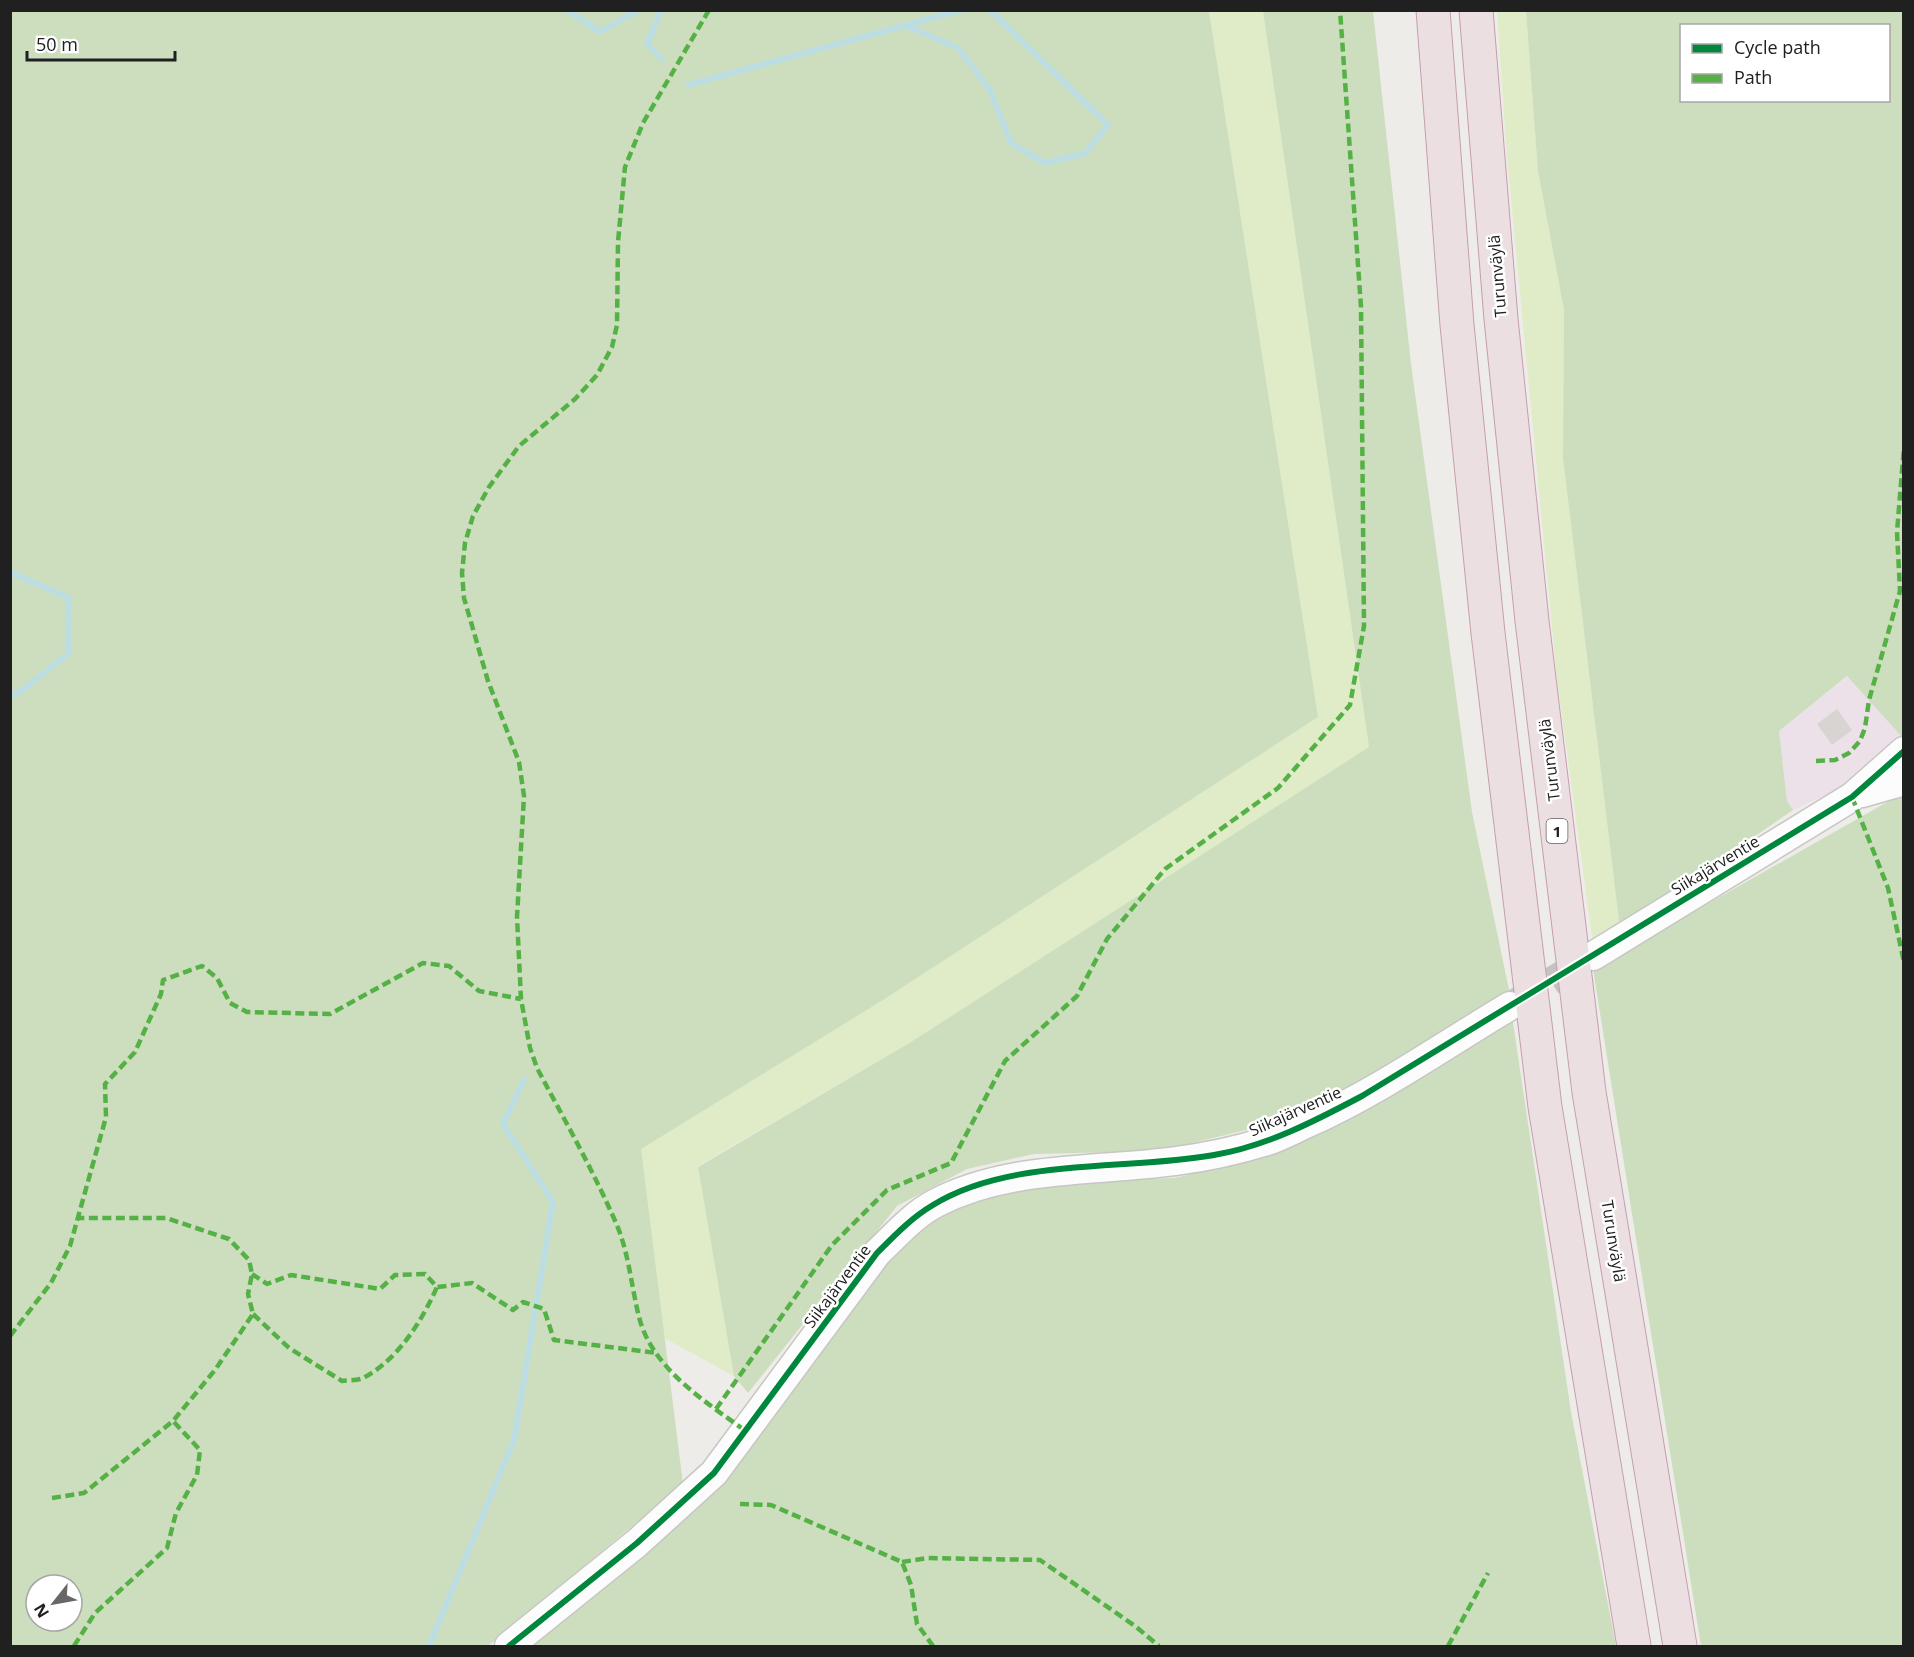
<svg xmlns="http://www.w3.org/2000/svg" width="1914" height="1657" font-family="'Open Sans',sans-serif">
<rect width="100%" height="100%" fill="#eeece9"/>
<!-- industrial -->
<path fill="#ece1e9" d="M1848 676 1903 738 1878 764 1829 794 1793 810 1787 801 1779 731Z"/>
<!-- grass -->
<path fill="#dfecc7" d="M1209 11H1263L1369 747 911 1042 698 1166 734 1376 664 1338 640 1149 883 1000 1318 717Z
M1497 11H1526L1538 171 1564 310 1563 458 1620 929 1593 944 1557 679 1507 157Z"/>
<!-- forest -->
<path fill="#ccdebe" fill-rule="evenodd" d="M11 11H1209L1318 717 883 1000 641 1149 683 1484 488 1646H11ZM36 1585H72V1621H36Z
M1263 11H1373L1411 364 1472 812 1509 990 1399 1063 1300 1117 1159 1151 1034 1154 967 1169 897 1206 748 1393 734 1376 698 1167 911 1042 1369 747Z
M1526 11H1903V738L1847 676 1779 731 1787 801 1793 810 1620 929 1563 458 1564 310 1538 171ZM1682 26H1888V100H1682Z
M1903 793V1646H1701L1593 969Z
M1512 1016 1571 1412 1616 1646H531L715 1492 885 1261 927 1223 986 1195 1058 1182 1174 1178 1247 1162 1354 1116Z"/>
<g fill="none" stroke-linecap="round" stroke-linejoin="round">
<!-- stream -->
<path stroke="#bcdee3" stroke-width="6" d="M567 10 600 32 638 10
M661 10 647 44 662 59
M907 26 958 48 990 90 1011 143 1044 163 1085 153 1108 125 990 10
M688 85 961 10
M10 572 69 598 68 654 20 692 10 695
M429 1646 514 1440 553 1202 503 1124 524 1080"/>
</g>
<!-- building -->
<path fill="#d7d4d1" d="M1837 709 1852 730 1832 745 1817 724Z"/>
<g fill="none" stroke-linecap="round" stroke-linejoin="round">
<!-- minor-tunnel -->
<path stroke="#c5c3c1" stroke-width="28" stroke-dasharray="28 14" stroke-linecap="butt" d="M1515 1003 1591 957"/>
<!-- minor casing -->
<g stroke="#c7c6c5" stroke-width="31">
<path id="minor" d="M1862 793 1904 781
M1593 956 1852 797 1904 751
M509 1646 637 1543 714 1473 877 1253C896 1235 913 1215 936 1203 1010 1165 1095 1172 1176 1161 1206 1157 1235 1151 1264 1142 1279 1138 1292 1130 1306 1124 1378 1092 1443 1046 1510 1006"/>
</g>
<!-- highway casing -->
<g stroke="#c59eae" stroke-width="35">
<path id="highway" d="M1433 10 1457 325 1488 633 1545 1107 1634 1646
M1476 10 1501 319 1532 621 1589 1092 1680 1646"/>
</g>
<!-- minor -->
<use href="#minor" stroke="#fcfcfc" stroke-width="28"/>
<!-- highway -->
<use href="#highway" stroke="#ebdfe2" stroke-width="33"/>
<!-- quiet -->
<path stroke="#55b145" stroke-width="4.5" stroke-dasharray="9 4.5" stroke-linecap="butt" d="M709 10 643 123 625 167 618 242 617 325 612 347 597 375 575 399 519 446 489 487 473 516 465 543 462 573 464 598 488 681 519 762 524 796 517 917 521 999 530 1048 537 1068C564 1119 593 1170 616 1223 629 1253 631 1285 639 1317 652 1369 706 1402 747 1432
M1816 761 1835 760 1849 753 1860 741 1865 728 1869 700 1900 591 1897 532 1904 447
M1852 797 1888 888 1904 962
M252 1274 267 1284 291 1275 380 1289 395 1275 425 1274 437 1287 472 1283 513 1310 523 1302 544 1309 554 1340 657 1353
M253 1314 289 1348 342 1381C349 1380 359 1381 365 1377 398 1359 422 1321 437 1287
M10 1336 51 1283 70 1246 106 1117 105 1084 135 1052 161 994 163 980 202 966 217 978 230 1003 247 1012 330 1014 423 963 449 966 479 991 521 999
M716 1409 832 1245 887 1190 951 1163 1005 1061 1077 996 1107 939 1165 869 1278 788 1350 705 1364 626 1361 307 1340 10
M52 1498 84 1493 173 1421 215 1370 253 1314 248 1294 252 1274 249 1260 229 1239 166 1218H76
M740 1504 771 1505 902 1562 911 1585 917 1624 933 1646
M902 1562 928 1558 1040 1560 1135 1626 1159 1646
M74 1646 95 1613 167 1548 176 1513 197 1475 200 1450 173 1421
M1448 1646 1488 1573"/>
<!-- cycleway casing -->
<g stroke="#fff" stroke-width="10">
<path id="cycleway" d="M509 1646 637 1543 714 1473 877 1253C895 1235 911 1218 933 1205 1011 1157 1125 1171 1214 1155 1267 1146 1315 1121 1362 1096L1852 797 1904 751"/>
</g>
<!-- cycleway -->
<use href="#cycleway" stroke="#00873e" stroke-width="6"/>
</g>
<g text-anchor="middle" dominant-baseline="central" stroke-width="5" stroke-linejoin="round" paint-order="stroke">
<!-- shield labels -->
<rect fill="#fff" stroke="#636363" stroke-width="1.5" x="1546.5" y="819" width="21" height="24" rx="4.5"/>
<g font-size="15" font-weight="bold" fill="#202020">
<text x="1557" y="831">1</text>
</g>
<!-- street labels -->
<g font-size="16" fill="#202020" stroke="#fff">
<text transform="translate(1497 276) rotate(-95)">Turunväylä</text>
<text transform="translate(1549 760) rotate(-97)">Turunväylä</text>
<text transform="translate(1715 865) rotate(-31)">Siikajärventie</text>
<text transform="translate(1295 1111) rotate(-24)">Siikajärventie</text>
<text transform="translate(1614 1241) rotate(81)">Turunväylä</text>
<text transform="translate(837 1286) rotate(-53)">Siikajärventie</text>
</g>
</g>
<!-- border -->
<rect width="1914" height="1657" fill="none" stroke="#202020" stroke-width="24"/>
<!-- legend -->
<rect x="1680" y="24" width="210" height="78" fill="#ffffff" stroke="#a6a6a6" stroke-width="1.5"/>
<rect x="1692" y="44" width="30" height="9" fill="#00873e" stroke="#a6a6a6" stroke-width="1.5"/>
<text x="1734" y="54" font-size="18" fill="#202020">Cycle path</text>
<rect x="1692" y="74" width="30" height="9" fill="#55b145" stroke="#a6a6a6" stroke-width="1.5"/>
<text x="1734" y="84" font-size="18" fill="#202020">Path</text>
<!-- north arrow -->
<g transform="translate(54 1603) rotate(239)"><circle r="28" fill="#ffffff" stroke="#a6a6a6" stroke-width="1.5"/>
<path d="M0-4.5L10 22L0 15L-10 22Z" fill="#686766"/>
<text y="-9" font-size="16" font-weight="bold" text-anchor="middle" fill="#202020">N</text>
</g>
<!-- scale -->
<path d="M27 51v9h148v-9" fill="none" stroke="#202020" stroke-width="3"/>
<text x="36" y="51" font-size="18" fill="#202020" stroke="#ffffff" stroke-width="4.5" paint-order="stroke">50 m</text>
</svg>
